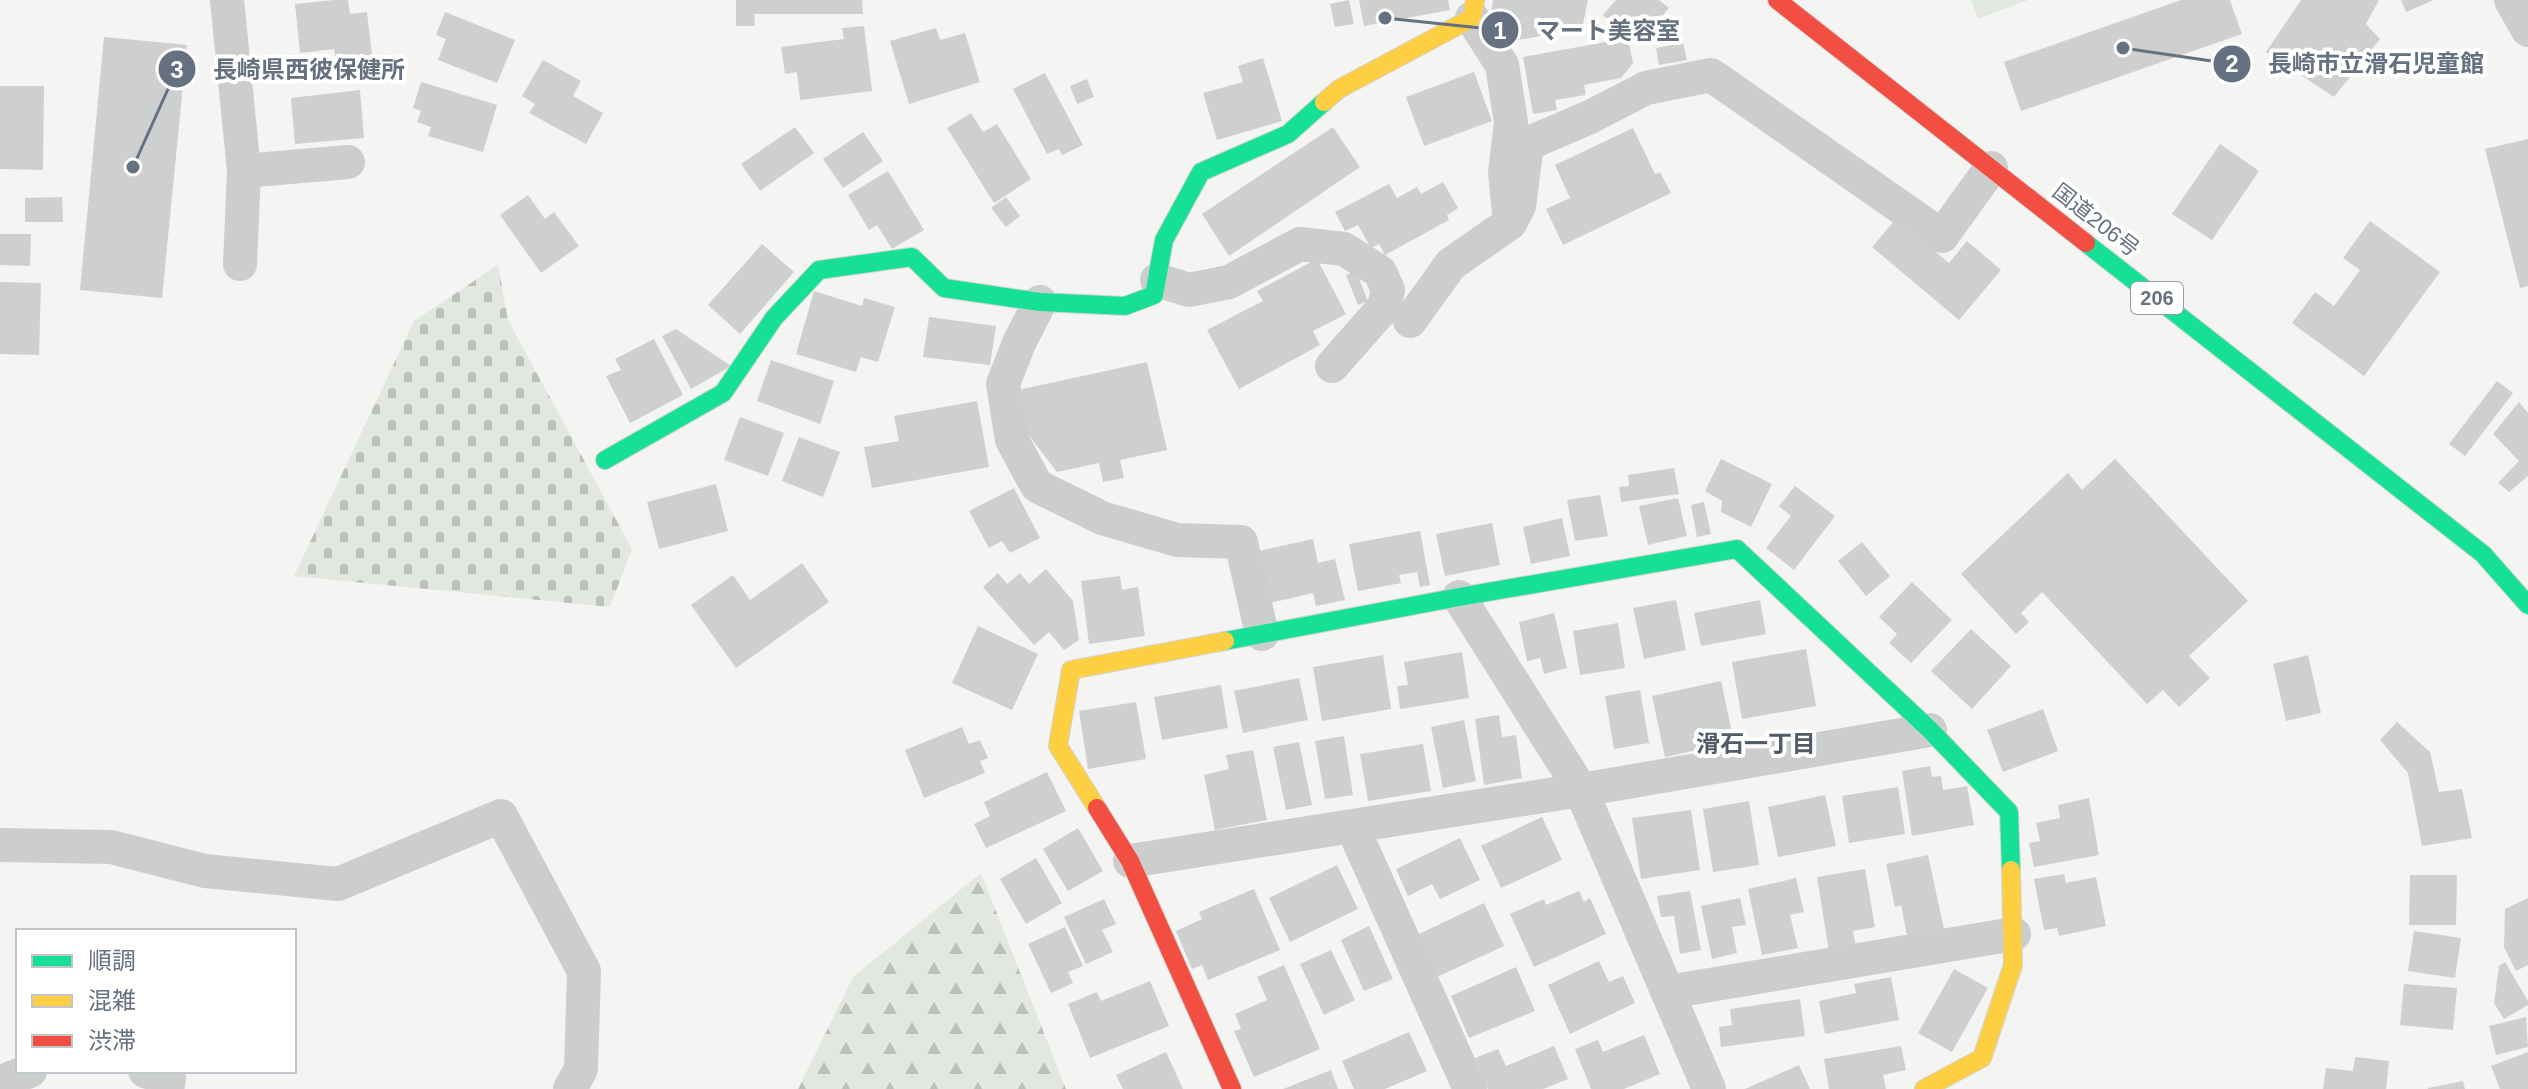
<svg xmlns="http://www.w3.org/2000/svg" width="2528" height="1089" font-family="Helvetica,'Noto Sans JP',sans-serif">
<defs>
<pattern id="forest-firs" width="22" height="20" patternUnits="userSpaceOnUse" patternTransform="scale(2)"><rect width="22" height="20" fill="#e3e7e1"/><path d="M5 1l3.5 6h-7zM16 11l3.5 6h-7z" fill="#bcc0bc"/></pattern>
<pattern id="cemetery-stones" width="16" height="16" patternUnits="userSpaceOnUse" patternTransform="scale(2)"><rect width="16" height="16" fill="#e3e7e1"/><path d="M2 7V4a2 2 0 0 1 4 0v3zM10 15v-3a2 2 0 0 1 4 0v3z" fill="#bcc0bc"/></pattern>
</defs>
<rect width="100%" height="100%" fill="#f4f4f2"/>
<!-- forest -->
<path fill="url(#forest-firs)" d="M981 873 1066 1089H798L853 977Z"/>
<!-- cemetery -->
<path fill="url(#cemetery-stones)" d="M498 265 508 320 632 549 610 607 294 576 414 321Z"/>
<!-- green -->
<path fill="#e3e7e1" d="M1971 0H2028L1978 19Z"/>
<!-- building -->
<path fill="#cecfcf" d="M334 0H348L350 14 367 12 372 55 336 59 334 49 300 53 295 4Z
M736 0H862L863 14H754L755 26H736Z
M1349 0 1354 24 1335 27 1330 4Z
M1359 0H1448L1450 10 1364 26Z
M1493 0H1588L1582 29 1518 40 1514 28 1500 32 1491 13Z
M1616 0H1659L1669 8 1663 15 1614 24 1603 15Z
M2181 0H2230L2242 34 2021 111 2004 62Z
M2301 0H2379L2366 24 2380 39 2334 97 2266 52Z
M2401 0H2434L2406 12Z
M445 12 515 40 497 83 438 60 446 39 436 35Z
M864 26 872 91 800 100 797 72 785 74 781 47 844 39 842 28Z
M936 28 940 40 965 33 980 82 909 104 890 41Z
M104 37 187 45 162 298 80 290Z
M1628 38 1633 63 1621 78 1584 85 1586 95 1555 100 1557 110 1533 114 1523 57Z
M1683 43 1687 60 1659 65 1656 48Z
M1263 58 1282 121 1217 140 1203 93 1243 82 1238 66Z
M543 60 581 81 573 96 603 113 586 144 529 113 535 104 522 96Z
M1474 72 1492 121 1424 146 1406 97Z
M1045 73 1083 145 1062 155 1059 149 1047 154 1013 89Z
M1087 79 1094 97 1077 104 1070 86Z
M421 82 497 105 483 152 428 136 431 127 417 122 421 111 413 108Z
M0 86H44L43 170 0 169Z
M360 90 364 138 295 144 291 98Z
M971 113 983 132 997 124 1031 179 994 203 947 128Z
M795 127 814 153 760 191 741 164Z
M1333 127 1360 167 1229 256 1202 214Z
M1633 128 1655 174 1660 172 1671 193 1563 245 1546 209 1570 198 1555 165Z
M863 132 883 161 843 188 823 159Z
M2528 139V286L2520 288 2485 149Z
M2220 144 2259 171 2212 240 2172 214Z
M888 171 924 230 892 249 877 225 869 230 848 195Z
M1443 182 1458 208 1447 215 1449 220 1385 255 1379 244 1371 248 1358 225 1345 231 1335 212 1389 184 1397 198 1417 187 1421 194Z
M528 195 545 219 554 212 579 246 541 273 500 215Z
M62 197 63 222H25V198Z
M1006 197 1020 216 1006 227 991 208Z
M1896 219 1949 263 1967 241 2001 270 1959 320 1872 247Z
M2370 221 2440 272 2364 376 2292 323 2315 292 2334 306 2360 270 2343 258Z
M0 234H31L30 266 0 265Z
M762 244 794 272 740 334 708 305Z
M1317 259 1346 314 1313 331 1320 345 1239 389 1207 330 1263 301 1257 291Z
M1356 271 1368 301 1358 305 1346 275Z
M0 282 41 283 39 355 0 354Z
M814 291 862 306 864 298 895 307 878 362 861 357 856 372 796 354Z
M929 317 996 326 990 365 923 357Z
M676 329 731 366 691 389 662 336Z
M654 339 683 395 630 423 606 376 621 370 615 359Z
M771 360 834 381 820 424 757 401Z
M1147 362 1167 450 1120 460 1124 478 1103 482 1099 463 1057 472 1027 433 1018 390Z
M2497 381 2513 393 2465 456 2449 444Z
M977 401 989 467 872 488 864 447 899 441 894 416Z
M2519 402 2528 413V476L2509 492 2498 483 2519 461 2493 434Z
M740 417 784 433 768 476 724 460Z
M799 437 840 452 823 497 782 481Z
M1721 459 1772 484 1751 527 1721 512 1722 501 1705 491Z
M2115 459 2248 601 2189 656 2210 678 2179 707 2163 690 2147 704 2042 592 2021 613 2029 622 2016 634 1961 574 2068 473 2082 490Z
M1674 468 1679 494 1621 502 1619 487 1629 486 1628 475Z
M716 484 728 531 659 549 647 502Z
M1795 486 1835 516 1794 570 1766 548 1791 516 1779 506Z
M1014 488 1040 538 1010 553 1002 541 989 548 969 511Z
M1600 495 1608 536 1575 541 1567 500Z
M1678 498 1687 536 1648 545 1639 506Z
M1704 502 1711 534 1697 537 1691 505Z
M1562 518 1570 556 1531 564 1523 527Z
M1492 523 1500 565 1445 576 1436 534Z
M1420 531 1430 585 1420 587 1417 572 1399 575 1401 583 1358 591 1349 544Z
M1313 539 1318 563 1335 559 1345 600 1316 606 1313 593 1270 603 1259 551Z
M1862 542 1890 576 1866 596 1838 561Z
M802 563 829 602 736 668 691 605 733 575 750 600Z
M1046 569 1073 601 1079 640 1064 650 1049 632 1034 645 983 587 998 573 1007 584 1020 573 1029 584Z
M1120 576 1122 590 1138 587 1145 636 1089 644 1081 581Z
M1912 582 1952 620 1911 663 1889 643 1897 634 1879 617Z
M1676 600 1686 650 1644 659 1633 608Z
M1760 600 1766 634 1701 646 1694 613Z
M1554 613 1567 668 1544 674 1540 658 1527 661 1519 622Z
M1618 623 1625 668 1580 675 1573 631Z
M978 626 1038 654 1012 710 952 683Z
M1971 629 2011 666 1972 709 1931 671Z
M1806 649 1816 706 1742 719 1732 662Z
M1462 652 1469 698 1400 709 1397 686 1408 685 1404 662Z
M1383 655 1391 709 1322 721 1313 667Z
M2308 655 2321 713 2286 721 2273 664Z
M1299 678 1308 720 1243 733 1234 691Z
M1721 681 1734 742 1665 757 1652 696Z
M1221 685 1228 728 1162 740 1154 697Z
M1640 690 1649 743 1614 749 1605 696Z
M1136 702 1146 759 1088 769 1079 711Z
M2043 709 2058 751 2003 772 1987 730Z
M1499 715 1502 737 1516 735 1522 778 1484 785 1475 719Z
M1464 720 1476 781 1443 788 1431 727Z
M2397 722 2430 752 2439 792 2462 789 2472 838 2422 846 2408 773 2380 740Z
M962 727 969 744 980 740 988 758 980 761 985 773 924 798 905 750Z
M1344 736 1353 795 1325 799 1315 741Z
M1299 742 1312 805 1286 810 1273 747Z
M1423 744 1431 791 1368 801 1360 754Z
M1253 750 1267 820 1215 830 1204 775 1229 769 1226 755Z
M1930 766 1932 777 1941 776 1943 790 1967 786 1974 825 1912 836 1902 771Z
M1047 772 1066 811 986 848 974 824 990 816 984 802Z
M1898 787 1905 834 1849 843 1842 796Z
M1825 795 1836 846 1778 857 1768 807Z
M2089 798 2099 855 2034 867 2029 843 2040 841 2036 823 2060 818 2058 805Z
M1749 801 1759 865 1713 872 1703 809Z
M1691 810 1700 870 1641 879 1632 818Z
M1542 817 1562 860 1501 888 1481 846Z
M1078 828 1103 871 1068 891 1043 849Z
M1460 838 1480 880 1440 899 1432 884 1408 896 1396 869Z
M1928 855 1944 929 1907 936 1901 905 1895 907 1886 864Z
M1036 858 1062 903 1026 924 1000 879Z
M1337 865 1358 909 1290 942 1269 898Z
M1865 869 1875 927 1853 931 1856 948 1829 952 1817 877Z
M2064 874 2066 883 2096 877 2106 926 2059 936 2057 928 2044 930 2034 879Z
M2410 875H2457L2456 925H2409Z
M1796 878 1804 912 1790 915 1798 948 1762 955 1748 889Z
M1254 889 1280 950 1208 980 1202 965 1192 969 1176 931 1202 919 1199 912Z
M1579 891 1584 902 1590 898 1606 934 1534 967 1510 914 1544 899 1546 905Z
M1690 891 1701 950 1680 954 1674 916 1661 917 1657 896Z
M1740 898 1746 925 1732 927 1737 953 1712 959 1701 906Z
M2528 898V965L2516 971 2504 947 2505 909Z
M1104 899 1116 924 1102 930 1113 952 1086 964 1064 917Z
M1484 903 1504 946 1437 977 1417 935Z
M1369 926 1393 979 1364 991 1341 940Z
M1065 927 1083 966 1068 972 1073 983 1051 993 1028 944Z
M2414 931 2461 938 2455 978 2408 971Z
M1331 950 1355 1000 1324 1015 1300 964Z
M1599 961 1609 982 1623 976 1635 1003 1570 1034 1548 985Z
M2505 962 2528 1001V1005L2504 1019 2494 1003 2499 966Z
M1284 965 1320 1049 1254 1077 1234 1031 1241 1029 1235 1014 1267 1000 1257 977Z
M1516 967 1535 1011 1469 1038 1451 996Z
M1954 969 1988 988 1952 1052 1918 1033Z
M1891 977 1899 1020 1825 1034 1819 1001 1856 993 1854 984Z
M1150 981 1169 1026 1090 1058 1068 1004 1097 992 1101 1001Z
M2404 984 2457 988 2453 1030 2400 1025Z
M1800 999 1805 1036 1721 1047 1719 1027 1732 1025 1730 1009Z
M2526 1017 2528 1047 2496 1055 2489 1026Z
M1409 1032 1427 1071 1385 1089H1354L1342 1061Z
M1644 1035 1660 1074 1624 1089H1591L1575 1049 1598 1040 1603 1052Z
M1554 1046 1568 1079 1543 1089H1488L1475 1058 1498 1049 1506 1066Z
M1901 1046 1906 1070 1883 1075 1886 1089H1829L1824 1059Z
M1166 1052 1183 1089H1123L1116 1075Z
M2528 1052V1089H2500L2491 1066Z
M2355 1057 2389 1061 2386 1089H2323L2326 1068 2353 1071Z
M1799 1065 1810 1089H1745Z
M1331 1070 1338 1089H1283Z
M2463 1081 2465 1089H2428V1088Z"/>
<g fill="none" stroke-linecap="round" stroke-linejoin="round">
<!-- fast casing -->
<g stroke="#d1d2d1" stroke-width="20">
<path id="fast" d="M2086 243 2483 554 2528 605
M605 460 723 393 774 318 819 270 912 257 944 288 1040 302 1125 306 1154 295 1164 240 1201 172 1288 134 1324 102
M1225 641 1459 597 1737 549 1930 730 2009 812 2011 870"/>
</g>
<!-- slow casing -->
<g stroke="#d1d2d1" stroke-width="20">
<path id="slow" d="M1324 102 1339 89 1472 18 1475 0
M1097 808 1058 746 1071 670 1225 641
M1924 1089 1982 1058 2013 965 2011 870"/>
</g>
<!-- jam casing -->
<g stroke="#d1d2d1" stroke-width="20">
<path id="jam" d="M1777 0 2086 243
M1097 808 1130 861 1232 1089"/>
</g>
<!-- street -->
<path stroke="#cccdcd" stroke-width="34" d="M227 0 244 171 240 264
M2511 0 2528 30
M1472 18 1502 65 1511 122 1505 173 1510 223 1519 206 1527 144 1590 117 1646 88 1711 75 1942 236 1991 168
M244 171 348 162
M1157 280 1189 290 1229 282 1300 244 1344 249 1380 272 1388 290 1384 307 1332 366
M1040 302 1019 343 1003 384 1012 440 1037 486 1102 518 1177 540 1241 542 1262 634
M1410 321 1451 264 1510 223
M1459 597 1581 790 1709 1089
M1352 826 1470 1089
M0 845 111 847 205 871 338 884 501 816 584 971 581 1069 570 1089
M1130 861 1581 790 1930 730
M1668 992 2014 934
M145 1071 169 1079 167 1089
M0 1082 30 1071"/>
<!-- fast -->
<use href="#fast" stroke="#16e098" stroke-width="18"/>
<!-- slow -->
<use href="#slow" stroke="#ffcf43" stroke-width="18"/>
<!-- jam -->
<use href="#jam" stroke="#f24e42" stroke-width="18"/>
</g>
<g text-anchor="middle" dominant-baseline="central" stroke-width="8" stroke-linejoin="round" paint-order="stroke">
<!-- shield labels -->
<rect fill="#fff" stroke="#939ca7" stroke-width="2" x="2131" y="282" width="52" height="32" rx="6"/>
<g font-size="20" font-weight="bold" fill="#657181">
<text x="2157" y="298">206</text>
</g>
<!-- street labels -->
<g font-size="22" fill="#657181" stroke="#fff">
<text transform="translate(2096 220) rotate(38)">国道206号</text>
</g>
<!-- neighbourhood labels -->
<g font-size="24" font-weight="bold" fill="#525b67" stroke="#fff">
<text x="1756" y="743">滑石一丁目</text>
</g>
</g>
<!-- callouts -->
<path fill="none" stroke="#657181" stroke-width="3" d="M1385 18L1500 30M2123 48L2232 64M133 167L177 69"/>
<g fill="#657181" stroke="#fff" stroke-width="3">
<circle cx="1385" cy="18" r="8"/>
<circle cx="2123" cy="48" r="8"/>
<circle cx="133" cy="167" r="8"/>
<circle cx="1500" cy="30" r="20"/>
<circle cx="2232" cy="64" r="20"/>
<circle cx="177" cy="69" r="20"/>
</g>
<g font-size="24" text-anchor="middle" font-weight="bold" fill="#fff">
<text x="1500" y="39">1</text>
<text x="2232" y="72">2</text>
<text x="177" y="78">3</text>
</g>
<g font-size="24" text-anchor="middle" font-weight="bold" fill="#657181" stroke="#fff" stroke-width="8" stroke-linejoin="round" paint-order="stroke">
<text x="1608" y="39">マート美容室</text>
<text x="2376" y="72">長崎市立滑石児童館</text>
<text x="309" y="78">長崎県西彼保健所</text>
</g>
<!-- legend -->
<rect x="16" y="929" width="280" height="144" fill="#ffffff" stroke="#c1c6cd" stroke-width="2"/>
<rect x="32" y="955" width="40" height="12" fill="#16e098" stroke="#c1c6cd" stroke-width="2"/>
<text x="88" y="969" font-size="24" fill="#657181">順調</text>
<rect x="32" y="995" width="40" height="12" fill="#ffcf43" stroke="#c1c6cd" stroke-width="2"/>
<text x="88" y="1009" font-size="24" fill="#657181">混雑</text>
<rect x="32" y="1035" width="40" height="12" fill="#f24e42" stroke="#c1c6cd" stroke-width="2"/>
<text x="88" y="1049" font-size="24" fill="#657181">渋滞</text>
</svg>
